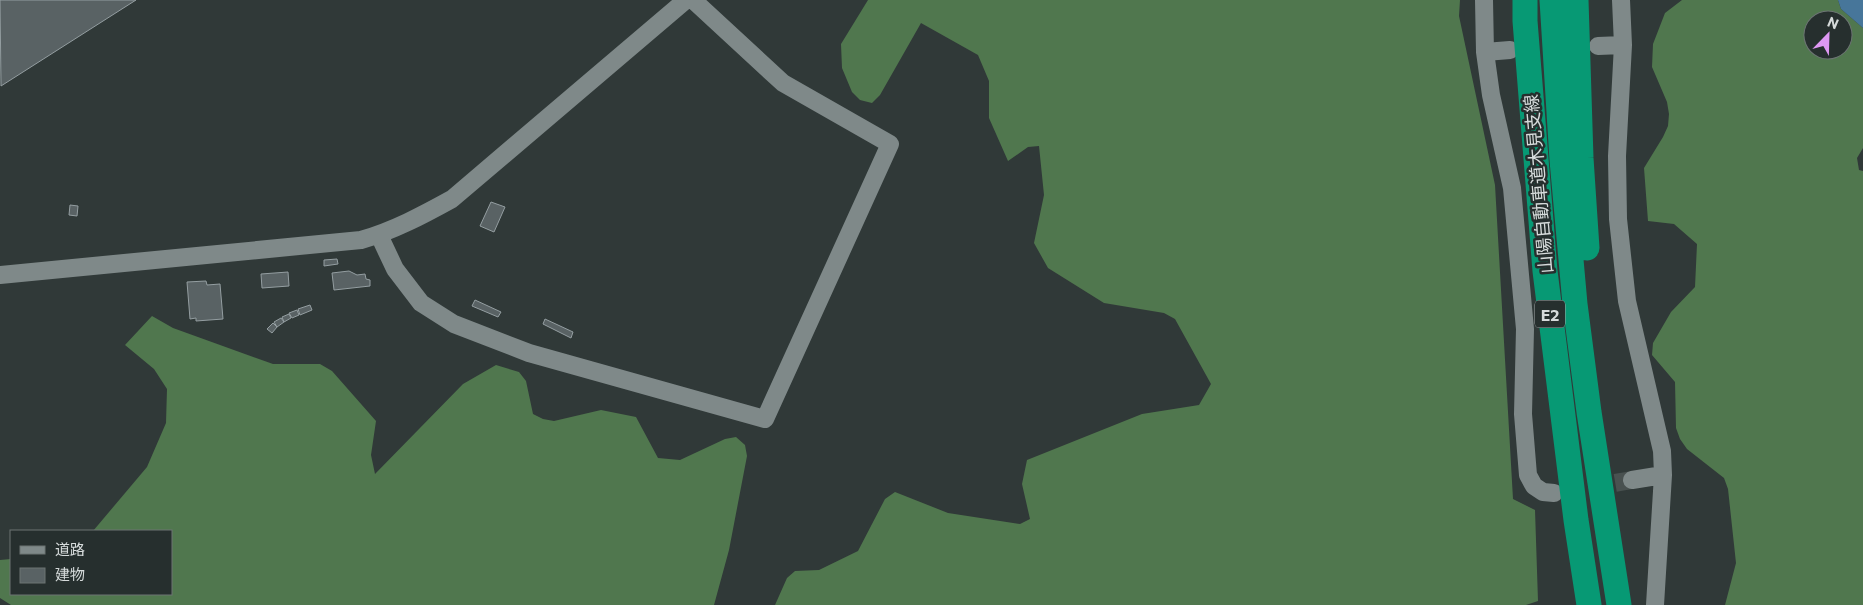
<svg xmlns="http://www.w3.org/2000/svg" width="1863" height="605" font-family="Commissioner,'Noto Sans JP',sans-serif">
<rect width="100%" height="100%" fill="#303938"/>
<!-- forest -->
<path fill="#50774e" fill-rule="evenodd" d="M868 0H1460L1459 16 1495 185 1513 499 1535 510 1538 601 1526 605H775L787 578 795 571 819 570 858 551 885 499 895 492 948 513 1020 524 1030 519 1022 484 1027 460 1142 414 1199 405 1211 384 1175 319 1164 313 1104 303 1048 268 1034 243 1044 195 1039 146 1028 147 1008 161 989 118V81L978 55 921 23 880 95 872 103 860 100 852 92 842 68 841 44Z
M1682 0H1838L1841 9 1863 28V148L1857 158 1859 170 1863 171V605H1725L1736 563 1728 489 1724 478 1687 449 1680 439 1676 428 1675 382 1652 355 1653 343 1671 312 1695 287 1697 244 1674 224 1648 221 1644 168 1663 137 1668 126 1669 114 1667 102 1652 67 1653 44 1665 13ZM1813 20H1843V50H1813Z
M152 316 173 328 273 364H320L332 371 376 421 371 455 375 474 463 384 496 365 519 372 526 381 533 414 543 419 554 421 601 410 636 417 658 458 680 460 725 439 736 437 745 445 747 456 729 550 714 605H11L0 598V560L11 559V594H171V531H93L147 467 166 423 167 389 154 369 125 345Z"/>
<!-- water -->
<path fill="#47769a" d="M1838 0H1863V28L1841 9Z"/>
<!-- building -->
<path fill="#596264" stroke="#949ea1" d="M0 0H136L1 86Z
M491 202 505 207 494 232 480 226Z
M70 205 78 206 77 216 69 215Z
M337 259 338 264 324 266V260Z
M349 271 357 275 365 274 366 279 370 280V286L334 290 332 273Z
M288 272 289 286 262 288 261 274Z
M206 281 207 285 220 284 223 319 196 321V318L190 319 187 282Z
M475 300 501 312 498 317 472 306Z
M310 305 312 310 300 315 298 309Z
M297 310 299 315 292 318 289 313Z
M289 314 291 318 284 322 282 317Z
M281 318 284 322 277 327 274 322Z
M545 319 573 332 571 338 543 324Z
M273 323 277 327 272 333 267 329Z"/>
<g fill="none" stroke-linecap="round" stroke-linejoin="round">
<!-- minor-tunnel -->
<path stroke="#495150" stroke-width="18" stroke-dasharray="18 9" stroke-linecap="butt" d="M1562 492 1632 480"/>
<!-- minor -->
<path stroke="#7f8989" stroke-width="18" d="M1484 0 1485 52 1491 95 1512 188 1525 329 1523 414 1528 475 1534 486 1543 492 1554 493
M1621 0 1623 45 1617 156 1618 219 1627 301 1662 451 1663 475 1655 605
M1598 46 1623 45
M1485 52 1510 50
M379 235 395 269 421 303 454 324 529 353 765 419 890 144 783 83 693 0
M0 275 361 240C393 231 423 215 452 199L686 0
M1632 480 1663 475"/>
<!-- highway -->
<path stroke="#079974" stroke-width="25" d="M1525 0V21L1545 271 1576 520 1589 605
M1552 0 1562 160 1575 304 1589 412 1619 605
M1576 0 1581 158 1587 248"/>
</g>
<g text-anchor="middle" dominant-baseline="central" stroke-width="5" stroke-linejoin="round" paint-order="stroke">
<!-- shield labels -->
<rect fill="#262f2e" stroke="#a1a7a7" stroke-width="1" x="1535" y="300.5" width="30" height="27" rx="4"/>
<g font-size="16" font-weight="bold" fill="#d6dbdb">
<text x="1550" y="314">E2</text>
</g>
<!-- street labels -->
<g font-size="18" fill="#d6dbdb" stroke="#262f2e">
<text transform="translate(1538 184) rotate(-95)">山陽自動車道木見支線</text>
</g>
</g>
<!-- legend -->
<rect x="10" y="530" width="162" height="65" fill="#262f2e" stroke="#6c7473"/>
<rect x="20" y="546" width="25" height="8" fill="#7f8989" stroke="#6c7473"/>
<text x="55" y="555" font-size="15" fill="#d6dbdb">道路</text>
<rect x="20" y="568" width="25" height="15" fill="#596264" stroke="#6c7473"/>
<text x="55" y="580" font-size="15" fill="#d6dbdb">建物</text>
<!-- north arrow -->
<g transform="translate(1828 35) rotate(23)"><circle r="24" fill="#262f2e" stroke="#6c7473"/>
<path d="M0-4L9 19L0 12L-9 19Z" fill="#de98f3"/>
<text y="-8" font-size="14" font-weight="bold" text-anchor="middle" fill="#d6dbdb">N</text>
</g>
</svg>
